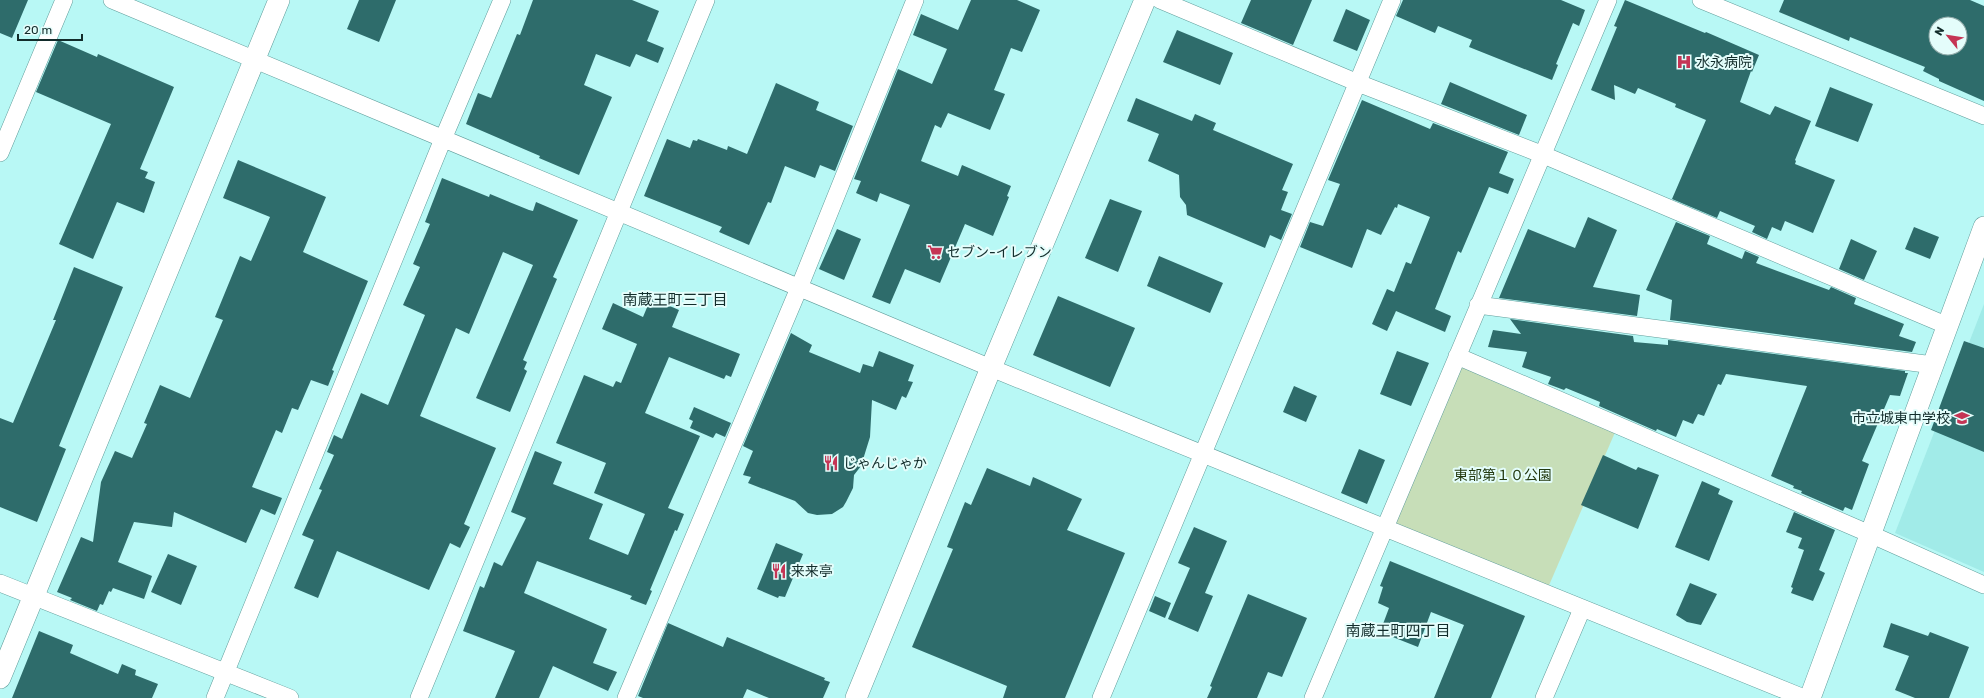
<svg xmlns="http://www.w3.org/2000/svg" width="1984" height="698" font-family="Rubik,'Noto Sans JP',sans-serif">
<rect width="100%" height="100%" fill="#b8f8f5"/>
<!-- built -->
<path fill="#a1ebe8" d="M1984 304V572L1895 533Z"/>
<!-- green -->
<path fill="#c7deb8" d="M1458 361 1616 430 1547 590 1390 527Z"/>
<!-- building -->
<path fill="#2e6c6b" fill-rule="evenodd" d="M0 0H28L12 38 0 33Z
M359 0H396L379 42 347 29Z
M533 0H632L659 11 647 41 664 48 658 63 636 54 630 67 596 54 584 85 612 97 579 175 539 158 540 156 466 124 478 93 491 98 517 34 520 35Z
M971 0H1017L1040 10 1022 52 1011 48 994 90 1005 94 990 130 948 113 941 128 935 125 921 161 958 176 962 165 1011 186 1007 196 1009 197 993 236 965 224 940 283 905 269 890 304 872 297 910 205 880 193 877 202 856 193 861 181 854 179 898 69 932 84 947 49 913 35 921 14 958 30Z
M1251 0H1312L1293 45 1241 23Z
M1403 0H1561L1585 10 1579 26 1573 23 1556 64 1558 65 1552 80 1469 47 1472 40 1438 26 1435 33 1396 16Z
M1625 0 1705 33 1706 32 1759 55 1752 72 1751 71 1740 102 1770 115 1775 106 1811 121 1795 160 1796 161 1795 164 1835 180 1813 233 1785 221 1781 231 1772 227 1767 239 1752 232 1755 226 1720 211 1717 218 1672 199 1706 120 1675 107 1676 104 1638 88 1635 94 1614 85 1615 100 1591 90 1617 27 1614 26Z
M1784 0H1970L1984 6V101L1939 81V79L1923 71 1925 67 1850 37 1849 41 1779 12ZM1936 24H1960V48H1936Z
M1346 9 1370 20 1357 51 1333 41Z
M1177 30 1233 53 1220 85 1163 62Z
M58 40 97 57 98 54 174 87 140 169 148 172 145 178 155 182 144 213 117 202 93 259 59 244 111 124 36 92Z
M1450 82 1527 115 1519 135 1441 104Z
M776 83 819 102 816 110 853 126 835 171 820 165 815 178 785 166 771 203 768 202 749 245 719 232 722 227 644 196 667 139 690 148 693 140 697 141 698 139 727 150 728 146 747 154Z
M1830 87 1873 104 1858 142 1815 126Z
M1136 98 1192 121 1195 114 1216 123 1213 130 1293 164 1282 190 1288 192 1281 210 1292 214 1281 240 1270 235 1265 248 1187 215 1186 205 1180 197 1179 175 1148 161 1159 134 1127 121Z
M1362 100 1430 129 1433 123 1508 152 1499 173 1514 179 1508 194 1489 187 1461 253 1458 251 1435 309 1451 316 1445 332 1396 311 1387 331 1372 324 1387 289 1394 292 1406 262 1411 264 1430 217 1398 204 1397 208 1395 207 1381 235 1367 229 1352 268 1300 247 1310 222 1323 226 1340 184 1328 180Z
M238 160 326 197 303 252 368 281 332 370 334 371 328 386 311 380 298 410 292 408 282 433 276 430 252 487 282 498 275 515 261 509 246 543 174 512 172 527 134 522 118 562 152 576 144 599 113 588 111 592 109 591 103 605 100 604 97 611 70 600 72 598 57 592 81 537 93 542 101 482 115 451 132 458 147 424 144 423 160 385 190 398 223 320 215 317 240 256 251 261 270 217 223 198Z
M442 178 489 197 490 194 529 210 533 211 536 202 578 220 553 277 557 279 523 360 527 362 524 369 527 371 510 412 476 398 533 265 503 252 469 334 456 328 420 416 496 448 464 524 470 527 460 548 450 543 429 590 337 551 318 598 294 588 314 540 302 535 322 490 319 489 334 455 327 452 334 435 342 439 361 393 388 405 425 315 403 305 420 267 413 264 430 224 425 222Z
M1110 199 1142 211 1118 272 1085 258Z
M1588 217 1617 230 1593 287 1640 295 1637 316 1499 298 1528 229 1575 248Z
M1676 222 1710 236 1707 244 1742 259 1745 251 1759 257 1756 263 1829 290 1831 287 1856 298 1854 304 1904 324 1899 336 1916 342 1912 352 1670 320 1672 300 1646 290Z
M1914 227 1939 237 1930 259 1905 249Z
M837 229 861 239 844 280 819 269Z
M1851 239 1877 251 1864 280 1839 269Z
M1159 256 1223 283 1210 313 1147 286Z
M74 267 123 287 59 446 66 449 37 522 0 507V418L13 423 56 320H53Z
M1058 296 1135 328 1110 387 1033 355Z
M651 298 679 310 672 327 740 354 731 377 726 375 724 379 669 357 645 413 700 436 668 508 684 514 677 531 675 530 650 590 652 591 646 605 630 599 632 596 537 561 524 593 607 629 593 663 617 672 608 691 553 666 539 698H495L515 651 463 631 480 586 484 588 494 562 502 566 526 518 511 512 535 451 562 462 553 484 603 504 589 539 628 555 645 514 594 493 606 463 556 443 584 375 613 387 616 381 621 383 637 344 602 329 613 303 643 317Z
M1510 319 1633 336 1634 342 1668 345V340L1905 371V373H1908L1900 396 1890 395 1862 461 1869 464 1852 510 1845 507 1843 511 1801 493 1802 491 1793 488 1794 486 1771 476 1807 386 1726 374 1721 385 1718 384 1704 416 1698 414 1693 424 1683 420 1676 437 1657 429 1656 431 1599 406 1600 402 1566 388 1564 390 1548 384 1551 377 1522 367 1527 352 1488 347 1493 330 1521 334Z
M791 333 812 345 809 352 860 373 863 364 873 367 879 351 914 365 908 381 913 382 906 398 902 396 896 410 872 400 870 437 861 466 854 475 853 488 846 502 843 507 832 514 817 515 808 513 795 501 748 483 751 477 743 475 753 451 743 446Z
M1964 341 1984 348V452L1931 430Z
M1397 351 1429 363 1411 406 1380 394Z
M1294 386 1317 396 1306 422 1283 412Z
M694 407 731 423 725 437 716 433 713 438 690 428 693 421 689 419Z
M1359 449 1385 460 1367 504 1341 493Z
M1603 455 1636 470 1638 467 1659 475 1638 529 1581 505Z
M987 468 1030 486 1033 477 1082 499 1067 530 1125 553 1065 698H1003L1007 686 912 647 953 549 947 547 965 502 971 505Z
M1702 481 1720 489 1718 494 1733 501 1709 561 1675 547Z
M1794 512 1835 530 1819 570 1825 573 1813 601 1791 593 1793 588 1791 587 1804 550 1798 548 1802 538 1786 532Z
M1194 527 1227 541 1205 593 1213 596 1198 632 1168 619 1190 568 1178 563Z
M776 543 803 554 785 597 779 596 778 598 757 589Z
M168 554 197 566 181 605 151 592Z
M1390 561 1525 616 1491 698H1434L1464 625 1431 612 1418 647 1380 632 1389 608 1378 603 1383 587 1380 586Z
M1690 583 1717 594 1701 625 1687 622 1676 615Z
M1248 594 1307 618 1282 677 1268 672 1257 698H1207L1212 687 1210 686Z
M1155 596 1171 603 1165 618 1149 611Z
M668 623 723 647 727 637 825 678 824 680 830 682 823 698H769L747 689 743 698H643L638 696Z
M1891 623 1928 636 1930 632 1969 647 1949 698H1915L1895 690 1909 656 1883 647Z
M39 631 73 645 70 653 118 674 122 664 136 670 135 675 158 684 152 698H12Z"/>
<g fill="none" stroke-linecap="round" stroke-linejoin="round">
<!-- minor casing -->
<g stroke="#609d9b" stroke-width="18">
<path id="minor" d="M112 0 991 368 1804 698
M1160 0 1358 83 1541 154 1948 326
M1701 0 1984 116
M0 153 64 0
M1478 305 1933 365
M1457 356 1870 534 1984 585
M0 583 290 698
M215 698 443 139 502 0
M419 698 706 0
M626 698 799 288 915 0
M1101 698 1392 0
M1313 698 1608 0
M1544 698 1582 609"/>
</g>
<!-- tertiary casing -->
<g stroke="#609d9b" stroke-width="22">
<path id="tertiary" d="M0 678 279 0
M856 698 991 368 1145 0
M1810 698 1984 227"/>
</g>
<!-- minor -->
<use href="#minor" stroke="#fff" stroke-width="17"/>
<!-- tertiary -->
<use href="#tertiary" stroke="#fff" stroke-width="21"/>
</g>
<!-- icons -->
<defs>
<g id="hospital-bare" transform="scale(1.2)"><path d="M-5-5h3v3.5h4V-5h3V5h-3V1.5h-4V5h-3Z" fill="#c53555" stroke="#e4fdfb" stroke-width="2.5" paint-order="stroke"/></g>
<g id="supermarket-bare" transform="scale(1.2)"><path d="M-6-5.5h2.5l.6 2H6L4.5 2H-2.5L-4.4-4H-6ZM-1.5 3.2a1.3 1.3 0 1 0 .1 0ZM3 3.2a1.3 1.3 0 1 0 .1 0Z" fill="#c53555" stroke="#e4fdfb" stroke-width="2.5" paint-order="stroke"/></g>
<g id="school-bare" transform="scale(1.2)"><path d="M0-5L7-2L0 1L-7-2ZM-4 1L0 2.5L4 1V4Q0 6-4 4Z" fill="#c53555" stroke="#e4fdfb" stroke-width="2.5" paint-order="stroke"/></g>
<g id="restaurant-bare" transform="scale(1.2)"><path d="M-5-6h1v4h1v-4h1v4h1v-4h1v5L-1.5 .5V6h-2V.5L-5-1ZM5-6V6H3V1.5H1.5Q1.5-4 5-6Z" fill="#c53555" stroke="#e4fdfb" stroke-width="2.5" paint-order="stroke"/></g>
</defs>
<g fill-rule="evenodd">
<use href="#hospital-bare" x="1684" y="62"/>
<use href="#supermarket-bare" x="935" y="252"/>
<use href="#school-bare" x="1962" y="418"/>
<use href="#restaurant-bare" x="831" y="463"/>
<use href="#restaurant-bare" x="779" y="571"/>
</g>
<g text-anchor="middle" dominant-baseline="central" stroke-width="4" stroke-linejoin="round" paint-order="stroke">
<!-- poi labels -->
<g font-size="14" fill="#122c2b" stroke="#e4fdfb" text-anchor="start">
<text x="1696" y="62">水永病院</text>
<text x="947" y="252">セブン-イレブン</text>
<text x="1950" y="418" text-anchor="end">市立城東中学校</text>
<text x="843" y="463">じゃんじゃか</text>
<text x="791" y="571">来来亭</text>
</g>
<!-- park labels -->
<g font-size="14" fill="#23390f" stroke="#e4fdfb">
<text x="1503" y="475">東部第１０公園</text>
</g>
<!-- neighbourhood labels -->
<g font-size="15" fill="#122c2b" stroke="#e4fdfb">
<text x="675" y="300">南蔵王町三丁目</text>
<text x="1398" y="631">南蔵王町四丁目</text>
</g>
</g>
<!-- north arrow -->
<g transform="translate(1948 36) rotate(300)"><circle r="19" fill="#e4fdfb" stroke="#90a9a8"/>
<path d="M0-3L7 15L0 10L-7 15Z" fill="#c53555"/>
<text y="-6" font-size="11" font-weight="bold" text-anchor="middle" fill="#122c2b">N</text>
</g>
<!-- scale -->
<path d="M18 34v6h64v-6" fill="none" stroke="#122c2b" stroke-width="2"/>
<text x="24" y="34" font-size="12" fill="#122c2b" stroke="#e4fdfb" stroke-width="3" paint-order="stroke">20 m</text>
</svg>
